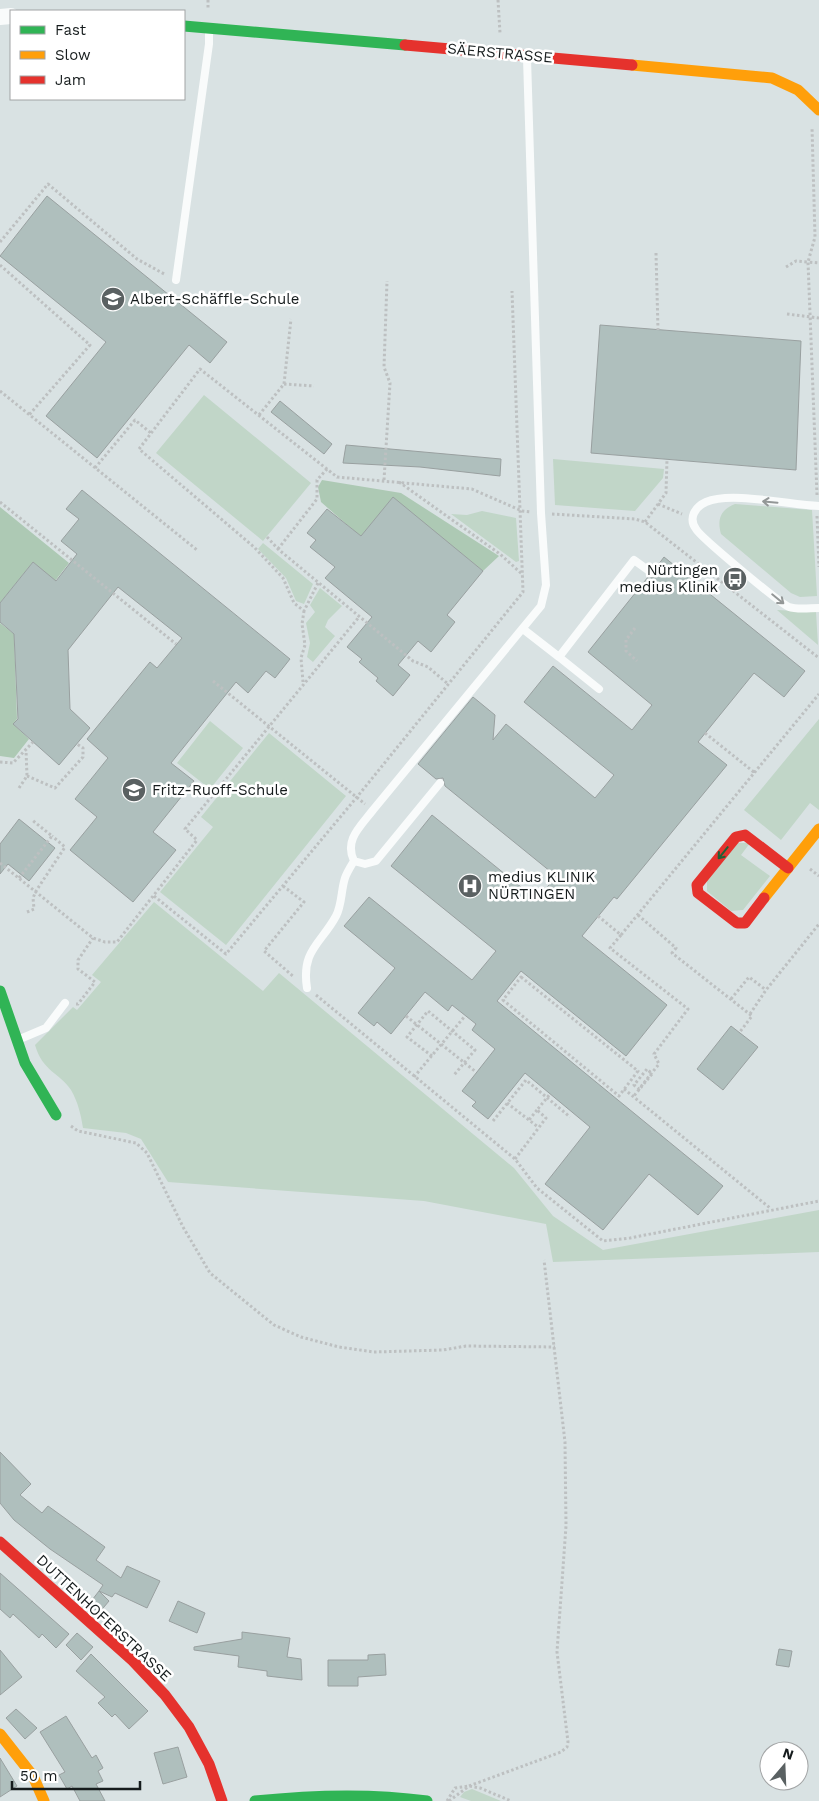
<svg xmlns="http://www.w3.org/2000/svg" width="819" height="1801" font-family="'Work Sans',sans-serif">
<rect width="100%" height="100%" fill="#d9e2e3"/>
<!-- green -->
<path fill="#c1d6c8" d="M204 395 311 483 263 541 156 453Z
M553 459 664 469 663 478 635 511 555 505Z
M735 504 812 510 817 596 800 597 791 593 721 534C717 520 720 510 735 504Z
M482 511 516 518 519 561 516 562 451 514 467 515Z
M263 543 313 584 304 604 296 601 286 578 258 549Z
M320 588 342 606 328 620 325 627 335 636 313 662 307 657 310 643 306 623 315 612 310 605Z
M777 610 816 612 818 645Z
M819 719V810L810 803 781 840 744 810Z
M210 721 243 748 210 789 177 763Z
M269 733 346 796 226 945 160 892 213 827 201 817Z
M738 843H750L741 855 770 876 743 910 731 911 707 891V879Z
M154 902 263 991 279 973 514 1168 553 1216 603 1250 819 1210V1252L553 1262 546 1224 424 1201 168 1182 141 1139 126 1133 83 1128C81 1115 78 1102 71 1090 59 1072 43 1072 35 1045L73 1007 77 1010 101 982 92 975Z
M472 1789 501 1801H471L460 1797 464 1792Z"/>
<!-- forest -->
<path fill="#adc9b4" d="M322 480 401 493 499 556 483 571 393 498 343 559 335 552 353 530 321 502 318 487Z
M0 507 69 563 55 581 33 562 0 603Z
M0 623 14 634 17 719 13 724 29 739 14 758 0 756Z"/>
<!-- building -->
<path fill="#afbfbd" stroke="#99a0a0" d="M47 196 227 342 210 363 189 345 97 458 46 416 106 342 0 256Z
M600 325 801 341 796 470 591 453Z
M280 401 332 444 324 454 271 412Z
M346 445 501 459 500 476 420 467 343 463Z
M82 490 290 659 275 678 266 671 248 693 236 682 171 763 194 781 153 832 176 850 133 902 70 850 97 817 75 799 108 758 87 739 150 662 157 668 182 638 118 587 68 650 70 709 90 728 59 765 13 724 18 719 14 634 0 622V603L33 562 56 581 77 554 61 541 79 519 66 509Z
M393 497 483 571 447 615 455 622 431 652 418 641 398 665 410 675 393 696 376 681 378 678 359 662 362 659 347 647 372 617 325 578 335 567 310 547 316 540 307 533 327 509 361 536Z
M664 557 805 671 784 697 754 673 698 742 727 765 617 899 614 897 582 936 667 1005 626 1056 521 971 497 1001 723 1186 698 1215 649 1174 603 1230 545 1184 590 1127 525 1073 488 1119 472 1106 476 1102 462 1091 495 1049 472 1030 476 1024 452 1005 448 1011 425 992 391 1034 377 1022 374 1026 358 1013 395 968 344 926 369 897 472 980 496 951 391 866 432 815 537 900 556 876 445 786 443 778 436 779 418 764 473 697 495 715 493 740 506 724 595 798 614 775 524 702 553 666 632 730 652 705 588 652 648 577H656L655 569Z
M19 819 55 848 29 881 8 864 0 874V844Z
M731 1026 758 1047 723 1090 697 1069Z
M0 1452 31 1484 20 1495 42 1513 48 1506 105 1547 96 1560 121 1578 127 1566 160 1581 147 1608 115 1593 112 1597 99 1591 103 1585 50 1549 14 1520 0 1503Z
M0 1573 69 1634 56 1648 42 1634 39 1638 13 1614 10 1618 0 1609Z
M99 1591 109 1601 99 1613 89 1604Z
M178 1601 205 1613 197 1633 169 1621Z
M242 1632 290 1638 287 1657 301 1659 302 1680 267 1676V1671L238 1667 239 1656 194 1650V1647L242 1639Z
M77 1633 93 1647 81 1660 66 1645Z
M779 1649 792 1651 789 1667 776 1665Z
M0 1650 22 1677 0 1695Z
M91 1654 148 1711 129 1729 115 1714 112 1717 98 1703 105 1697 76 1671Z
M385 1654 386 1675 358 1677V1686H328V1660H368V1655Z
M16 1709 37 1728 25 1739 6 1718Z
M66 1716 92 1758 96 1755 103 1768 98 1771 103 1781 96 1784 105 1801H80L72 1786 67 1789 59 1775 65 1772 40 1732Z
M178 1747 187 1777 163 1784 154 1753Z
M0 1758 17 1786 0 1797Z"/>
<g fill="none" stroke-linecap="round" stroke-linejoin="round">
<!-- path -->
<path stroke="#bdc0c1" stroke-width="3" stroke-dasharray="2.5 2.5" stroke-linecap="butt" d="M208 0V10
M498 0 500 33
M0 242 48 184 137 259 166 275
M656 253 658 330
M0 265 90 345 29 415
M786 267 796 261 808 262 815 237 812 127
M787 314 819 318
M284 384 314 386
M0 391 197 550
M259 415 284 384 291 319
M95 468 135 420 151 433
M384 480 390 383 384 367 387 281
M399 482 500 554 523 575
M817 495 808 262 819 263
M0 502 176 644
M658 504 682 514
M552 514 635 519 645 522 819 658
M817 516 819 567
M645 522 666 493 667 459
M267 537 278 549 413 661 428 667 448 684
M278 549 317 499V480L327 469
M318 583 304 611 294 603 283 578 254 547 139 449 200 369 337 477 472 489 522 511 531 512
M635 628 626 640V651L637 661
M213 681 365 804
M303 682 301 658 305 645 302 624 304 611
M705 733 755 773
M0 762 13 763 33 742
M27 776 55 788 83 757V748L77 744
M19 788 27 776 26 750
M0 863 93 938 105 942H117L197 840 185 829 359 617
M810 869 819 876
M19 878 52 836 32 820
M283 886 304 902 264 951 294 977
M154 896 226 954 357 797 523 592 512 291
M27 912 34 909 33 898 36 891 65 847 52 836
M638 915 676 948 672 953 752 1016 739 1033
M598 916 621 935 819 694
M621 935 610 948 688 1009 654 1054 659 1064 639 1089 634 1085 647 1069 652 1074 633 1097
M521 977 638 1071 619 1096 503 1000Z
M316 995 515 1159 537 1188 603 1241 630 1238 819 1201
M731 999 749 977 766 990
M76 1004H78L95 982 78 969V960L93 938
M750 1014 766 990 819 924
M406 1016 476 1072
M432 1056 407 1037 428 1011 475 1050 454 1075
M414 1077 465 1016
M624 1089 770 1208
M507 1103 529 1120
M537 1110 529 1120 538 1127
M493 1121 526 1080 570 1117
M71 1126 78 1131 136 1143 147 1153 183 1227 210 1273 274 1325 301 1337 339 1347 374 1352 443 1350 466 1346 555 1347
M515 1159 546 1118 537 1110 550 1094
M447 1801 455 1788 469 1786 480 1788 511 1801
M449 1801 469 1786 561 1752 567 1747 568 1742 557 1652 566 1526 565 1442 544 1260"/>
<!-- lane -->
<path stroke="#f9fbfb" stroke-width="8" d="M176 280 209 44V30
M819 506C790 505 731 491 706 502 695 507 688 518 696 529 700 537 782 605 789 607 797 610 810 608 819 608
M523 629 559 657 634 560 652 573
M559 657 599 689
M440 783 376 861 365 864 354 861C344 840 360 827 373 810L541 606 546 585 541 513 527 58
M307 988C301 950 321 944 336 916 342 905 341 890 345 878 347 872 351 866 354 861
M20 1039 46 1028 65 1003"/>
<!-- street -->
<path stroke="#f9fbfb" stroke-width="16" d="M0 17 11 16"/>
<!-- fast -->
<path stroke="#30b455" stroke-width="11" d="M184 26 405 45
M0 991 25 1063 56 1115
M255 1801C313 1795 369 1793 427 1801"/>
<!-- slow -->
<path stroke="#ff9f0a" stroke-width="11" d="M632 65 772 78 798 90 819 110
M764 898 819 829
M0 1734 33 1776 44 1801"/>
<!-- jam -->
<path stroke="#e5322d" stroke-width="11" d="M405 45 632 65
M764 898 745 923H737L698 893 697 885 736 837 745 835 788 868
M0 1542 133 1661 165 1695 189 1727 209 1764 222 1801"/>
</g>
<!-- one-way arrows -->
<defs><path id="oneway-shaft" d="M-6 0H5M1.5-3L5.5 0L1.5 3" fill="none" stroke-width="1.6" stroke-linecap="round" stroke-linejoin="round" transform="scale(1.25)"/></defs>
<g stroke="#939797">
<use href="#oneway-shaft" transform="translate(770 502) rotate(-175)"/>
<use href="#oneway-shaft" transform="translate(778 599) rotate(39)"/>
</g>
<use stroke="#226036" href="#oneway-shaft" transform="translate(723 853) rotate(129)"/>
<!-- icons -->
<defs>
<g id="school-disc" transform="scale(1.25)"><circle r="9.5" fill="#5a6162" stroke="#fff"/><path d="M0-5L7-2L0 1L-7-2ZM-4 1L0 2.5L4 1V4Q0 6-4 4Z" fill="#fff"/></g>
<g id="bus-disc" transform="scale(1.25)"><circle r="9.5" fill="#5a6162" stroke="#fff"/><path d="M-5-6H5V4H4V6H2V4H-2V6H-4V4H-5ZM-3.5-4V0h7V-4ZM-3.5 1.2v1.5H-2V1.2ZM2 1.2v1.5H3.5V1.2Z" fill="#fff"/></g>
<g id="hospital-disc" transform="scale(1.25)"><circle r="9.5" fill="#5a6162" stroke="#fff"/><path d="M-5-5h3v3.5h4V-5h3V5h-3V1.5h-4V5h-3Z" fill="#fff"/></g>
</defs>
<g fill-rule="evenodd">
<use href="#school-disc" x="113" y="299"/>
<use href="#bus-disc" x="735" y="579"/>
<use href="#school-disc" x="134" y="790"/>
<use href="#hospital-disc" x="470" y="886"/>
</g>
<g text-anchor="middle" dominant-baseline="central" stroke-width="5" stroke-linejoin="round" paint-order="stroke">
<!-- street labels -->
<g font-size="15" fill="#161c1d" stroke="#fff">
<text transform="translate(500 53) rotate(5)">SÄERSTRASSE</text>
<text transform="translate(104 1618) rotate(43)">DUTTENHOFERSTRASSE</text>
</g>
<!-- poi labels -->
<g font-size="15" fill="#161c1d" stroke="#fff" text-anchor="start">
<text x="130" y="299">Albert-Schäffle-Schule</text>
<text x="718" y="570" text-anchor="end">Nürtingen<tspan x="718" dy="17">medius Klinik</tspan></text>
<text x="152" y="790">Fritz-Ruoff-Schule</text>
<text x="488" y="877">medius KLINIK<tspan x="488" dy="17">NÜRTINGEN</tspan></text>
</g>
</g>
<!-- legend -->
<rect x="10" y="10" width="175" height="90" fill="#ffffff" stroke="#a2a4a5"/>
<rect x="20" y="26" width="25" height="8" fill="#30b455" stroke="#a2a4a5"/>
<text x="55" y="35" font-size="15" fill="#161c1d">Fast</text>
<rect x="20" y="51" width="25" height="8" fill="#ff9f0a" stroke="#a2a4a5"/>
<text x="55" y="60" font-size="15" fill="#161c1d">Slow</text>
<rect x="20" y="76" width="25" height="8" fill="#e5322d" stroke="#a2a4a5"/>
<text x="55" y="85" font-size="15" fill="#161c1d">Jam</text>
<!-- north arrow -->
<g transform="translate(784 1766) rotate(19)"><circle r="24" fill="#ffffff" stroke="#a2a4a5"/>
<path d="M0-4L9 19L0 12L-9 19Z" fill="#5a6162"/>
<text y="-8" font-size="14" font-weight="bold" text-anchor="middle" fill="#161c1d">N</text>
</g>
<!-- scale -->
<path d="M12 1781v8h128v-8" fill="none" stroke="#161c1d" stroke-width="2.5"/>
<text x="20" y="1781" font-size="15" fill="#161c1d" stroke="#ffffff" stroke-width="4" paint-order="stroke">50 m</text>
</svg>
